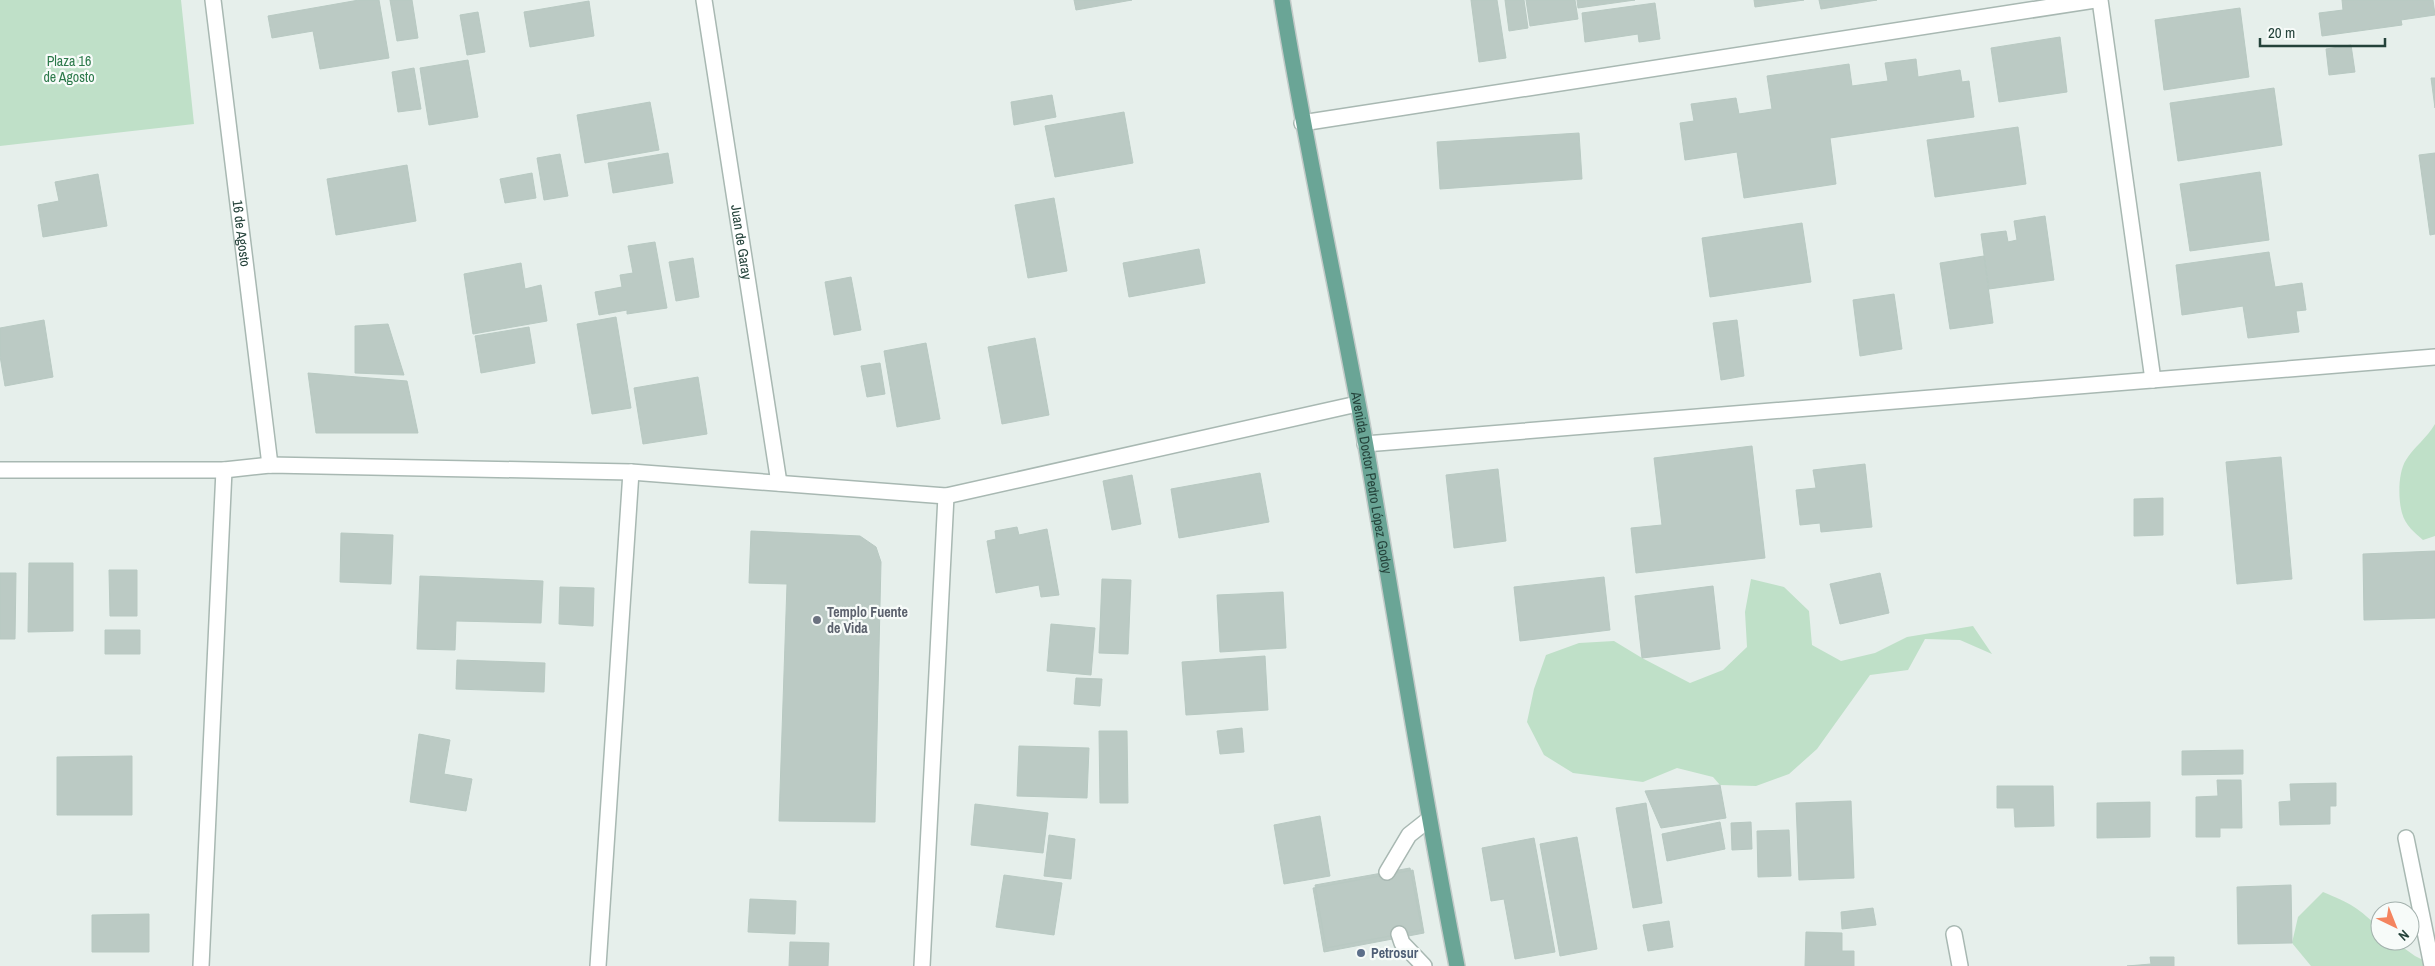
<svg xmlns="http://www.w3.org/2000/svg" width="2435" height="966" font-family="'Archivo Narrow',sans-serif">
<rect width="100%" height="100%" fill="#e6efeb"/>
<!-- green -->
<path fill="#bfe0c8" d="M0 0H181L194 124 0 146Z
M2435 424V536L2423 540C2415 533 2405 525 2402 513 2398 499 2398 472 2406 460 2414 447 2427 438 2435 424Z
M1751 579 1784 587 1809 611 1812 645 1841 661 1875 653 1907 637 1973 626 1992 654 1960 640 1925 639 1908 670 1870 675 1817 749 1789 774 1756 786 1720 785 1713 777 1677 768 1643 782 1573 773 1544 755 1527 722 1534 689 1546 655 1579 643 1614 641 1642 658 1690 683 1723 670 1747 647 1745 612Z
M2323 892C2350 903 2359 908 2380 929V941H2394L2415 956 2435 966H2311L2292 943 2298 917Z"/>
<!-- building -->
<path fill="#bbcac4" stroke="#b8c9c2" d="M359 0H379L389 58 320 69 313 31 272 38 268 16Z
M390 0H412L418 38 397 41Z
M1074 0H1132L1076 10Z
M1471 0H1497L1506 58 1479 62Z
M1505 0H1524L1528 28 1509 31Z
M1526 0H1575L1578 19 1530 26Z
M1577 0H1635L1578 8Z
M1754 0H1804L1755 7Z
M1819 0H1877L1821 9Z
M2342 0H2433L2435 15 2401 20 2402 25 2322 36 2319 13 2343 10Z
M589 1 594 36 530 47 524 12Z
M1655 3 1660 39 1639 42 1638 34 1585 42 1582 13Z
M2240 8 2249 77 2164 90 2155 20Z
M478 12 485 52 467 55 460 15Z
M2060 37 2067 92 1999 102 1991 48Z
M2351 45 2355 72 2329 75 2326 49Z
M1916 59 1918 77 1960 70 1962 82 1969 81 1974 117 1830 138 1836 184 1744 198 1737 152 1685 160 1680 123 1694 121 1691 104 1736 98 1739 114 1772 109 1767 76 1849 64 1852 86 1888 81 1885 63Z
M468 60 478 117 429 125 420 68Z
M414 68 421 109 398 112 392 72Z
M2431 78H2435V108Z
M2274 88 2282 145 2178 161 2170 103Z
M1052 95 1056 117 1014 125 1011 102Z
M650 102 659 150 585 163 577 115Z
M1124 112 1133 163 1055 177 1045 126Z
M2018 127 2026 184 1935 197 1927 140Z
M1579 133 1582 179 1440 189 1437 142Z
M668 153 673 183 613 193 608 163Z
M2435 153V234L2430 235 2419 155Z
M560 154 568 196 544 200 537 158Z
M407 165 416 221 336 235 327 179Z
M2260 172 2269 240 2190 251 2180 184Z
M532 173 536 198 505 203 500 179Z
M98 174 107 226 43 237 38 205 59 201 55 182Z
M1054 198 1067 271 1028 278 1015 205Z
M2045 216 2054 280 1989 289 1981 234 2006 231 2008 242 2017 240 2014 221Z
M1802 223 1811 282 1710 297 1702 238Z
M655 242 667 308 627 314V310L599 315 595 292 622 287 620 275 633 273 628 246Z
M1199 249 1205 283 1129 297 1123 263Z
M2269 252 2275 287 2302 283 2306 310 2296 311 2299 332 2248 338 2243 306 2182 315 2176 265Z
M1984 256 1993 323 1950 329 1940 263Z
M693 258 699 297 676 301 669 262Z
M521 263 525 289 541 285 547 321 473 334 464 274Z
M851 277 861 330 834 335 825 282Z
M1894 294 1902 349 1860 356 1853 300Z
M616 317 631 408 592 414 577 324Z
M44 320 53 377 5 386 0 356V328Z
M1737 320 1744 376 1721 380 1713 323Z
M388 324 404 375 355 373V326Z
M529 327 535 363 481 373 475 336Z
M1035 338 1049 415 1002 424 988 347Z
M926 343 940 419 897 427 884 351Z
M880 363 885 394 867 397 861 366Z
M308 373 407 381 418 433H316Z
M698 377 707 434 643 444 634 388Z
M1752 446 1765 558 1636 573 1631 528 1662 525 1654 458Z
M2281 457 2292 579 2237 584 2226 462Z
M1865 464 1872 527 1821 532 1820 523 1800 525 1796 490 1816 488 1813 470Z
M1498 469 1506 541 1454 548 1446 475Z
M1260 473 1269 522 1179 538 1171 489Z
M1132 475 1141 524 1112 530 1103 481Z
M2163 498V535L2134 536V499Z
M1017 527 1019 535 1047 529 1059 595 1041 597 1039 585 996 593 987 541 996 539 995 531Z
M751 531 860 536 876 547 881 562 875 822 779 821 787 584 749 583Z
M341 533 393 535 391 584 340 582Z
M2435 551V618L2364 620 2363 554Z
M29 563H73V631L28 632Z
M109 570H137V616H110Z
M0 573H16L15 639H0Z
M1880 573 1889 613 1840 624 1830 584Z
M420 576 543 581 541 623 456 621 455 650 417 649Z
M1604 577 1610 630 1520 641 1514 587Z
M1102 579 1131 580 1128 654 1099 653Z
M1713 586 1720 649 1642 658 1635 596Z
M560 587 594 588 593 626 559 624Z
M1283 592 1286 648 1220 652 1217 595Z
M1051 624 1095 628 1091 675 1047 671Z
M105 630H140V654H105Z
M1265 656 1268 710 1186 715 1182 662Z
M457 660 545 663 544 692 456 689Z
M1076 678 1102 679 1100 706 1074 704Z
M1242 728 1244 752 1220 754 1217 731Z
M1099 731H1127L1128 803H1100Z
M419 734 450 740 444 774 472 779 466 811 410 802Z
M1019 746 1089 748 1087 798 1017 796Z
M2243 750V774L2182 775V751Z
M132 756V815H57V757Z
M2217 780H2241L2242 828H2220V837H2196V797L2218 796Z
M2336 783V806H2330V824L2280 825 2279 802 2291 801 2290 784Z
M1720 785 1726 818 1661 828 1645 791Z
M1997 786H2053L2054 826 2015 827 2014 808H1997Z
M1851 801 1854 878 1799 880 1796 803Z
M2150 802V837L2097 838V803Z
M1646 803 1662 903 1633 908 1616 808Z
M975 804 1048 813 1043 853 971 845Z
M1320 816 1330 876 1284 884 1274 825Z
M1720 822 1725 849 1667 861 1662 834Z
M1751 822 1752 849 1732 850 1731 823Z
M1789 830 1791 876 1758 877 1757 831Z
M1049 835 1075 839 1071 879 1044 876Z
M1577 837 1597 949 1560 956 1540 844Z
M1534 838 1555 952 1515 959 1504 899 1491 901 1482 848Z
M1410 868 1422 930 1326 948 1315 885Z
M1413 870 1424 933 1324 952 1313 888Z
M1004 875 1062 883 1054 935 996 927Z
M2291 885 2292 943 2238 944 2237 887Z
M750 899 796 901 795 934 748 932Z
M1873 908 1876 925 1842 929 1841 912Z
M149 914V952H92V915Z
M1669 921 1673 947 1648 951 1643 925Z
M1806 932 1842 933V951H1854V966H1805Z
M790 942 829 943 828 966H789Z
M2150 957H2174V966H2127L2151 964Z"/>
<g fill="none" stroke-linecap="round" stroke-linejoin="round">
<!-- service casing -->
<g stroke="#a8b8b2" stroke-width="18">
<path id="service" d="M1387 872 1409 835 1428 820
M1399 934 1402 943 1424 966"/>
</g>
<!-- minor casing -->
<g stroke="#a8b8b2" stroke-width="18">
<g id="minor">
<path id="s1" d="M213 0 270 465"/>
<path id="s2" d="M704 0 779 483"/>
<path d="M2100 0 2153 380"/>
<path d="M1302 123 2095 0"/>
<path d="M1365 444 2435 357"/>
<path d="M0 470H224L270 465 631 472 946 496 1357 404"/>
<path d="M2406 838 2432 966"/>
<path d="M1954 934 1960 966"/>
<path d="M201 966 224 470"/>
<path d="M598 966 631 472"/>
<path d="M922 966 946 496"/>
</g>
</g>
<!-- primary casing -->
<g stroke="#c2cac8" stroke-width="18">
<g id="primary">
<path id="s3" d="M1282 0C1306 149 1339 297 1366 446 1396 620 1423 793 1457 966"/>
</g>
</g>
<!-- service -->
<use href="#service" stroke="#fff" stroke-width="15"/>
<!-- minor -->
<use href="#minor" stroke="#fff" stroke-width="15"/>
<!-- primary -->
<use href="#primary" stroke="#6aa596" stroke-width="15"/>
</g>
<!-- markers -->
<circle fill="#6b7280" stroke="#f7fbf9" stroke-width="2" cx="817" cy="620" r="5"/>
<circle fill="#5c6f8a" stroke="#f7fbf9" stroke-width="2" cx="1361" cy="953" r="5"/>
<g text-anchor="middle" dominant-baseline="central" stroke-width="4.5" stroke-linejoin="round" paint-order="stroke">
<!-- park labels -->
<g font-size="14" fill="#2d7a4b" stroke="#f7fbf9">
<text x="69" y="61">Plaza 16<tspan x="69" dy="16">de Agosto</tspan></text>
</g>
<!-- street labels -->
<g font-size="14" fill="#24423a" stroke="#f7fbf9">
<text stroke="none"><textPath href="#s1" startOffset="235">16 de Agosto</textPath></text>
<text stroke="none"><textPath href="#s2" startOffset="245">Juan de Garay</textPath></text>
<text stroke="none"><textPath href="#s3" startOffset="491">Avenida Doctor Pedro López Godoy</textPath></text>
</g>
<!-- worship labels -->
<g font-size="14" font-weight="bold" fill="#5b616d" stroke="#f7fbf9" text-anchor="start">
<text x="827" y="612">Templo Fuente<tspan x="827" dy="16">de Vida</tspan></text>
</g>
<!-- service labels -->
<g font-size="14" font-weight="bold" fill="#4e5e75" stroke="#f7fbf9" text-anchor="start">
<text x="1371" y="953">Petrosur</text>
</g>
</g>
<!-- north arrow -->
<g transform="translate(2395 926) rotate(137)"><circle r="24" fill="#f7fbf9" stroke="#a3b1ad"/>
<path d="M0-4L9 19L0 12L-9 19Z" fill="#f4845f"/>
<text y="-8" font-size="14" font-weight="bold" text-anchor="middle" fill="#24423a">N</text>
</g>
<!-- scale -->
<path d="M2260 38v8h125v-8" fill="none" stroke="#24423a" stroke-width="2.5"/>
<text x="2268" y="38" font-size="15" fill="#24423a" stroke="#f7fbf9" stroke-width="4" paint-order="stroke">20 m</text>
</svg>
